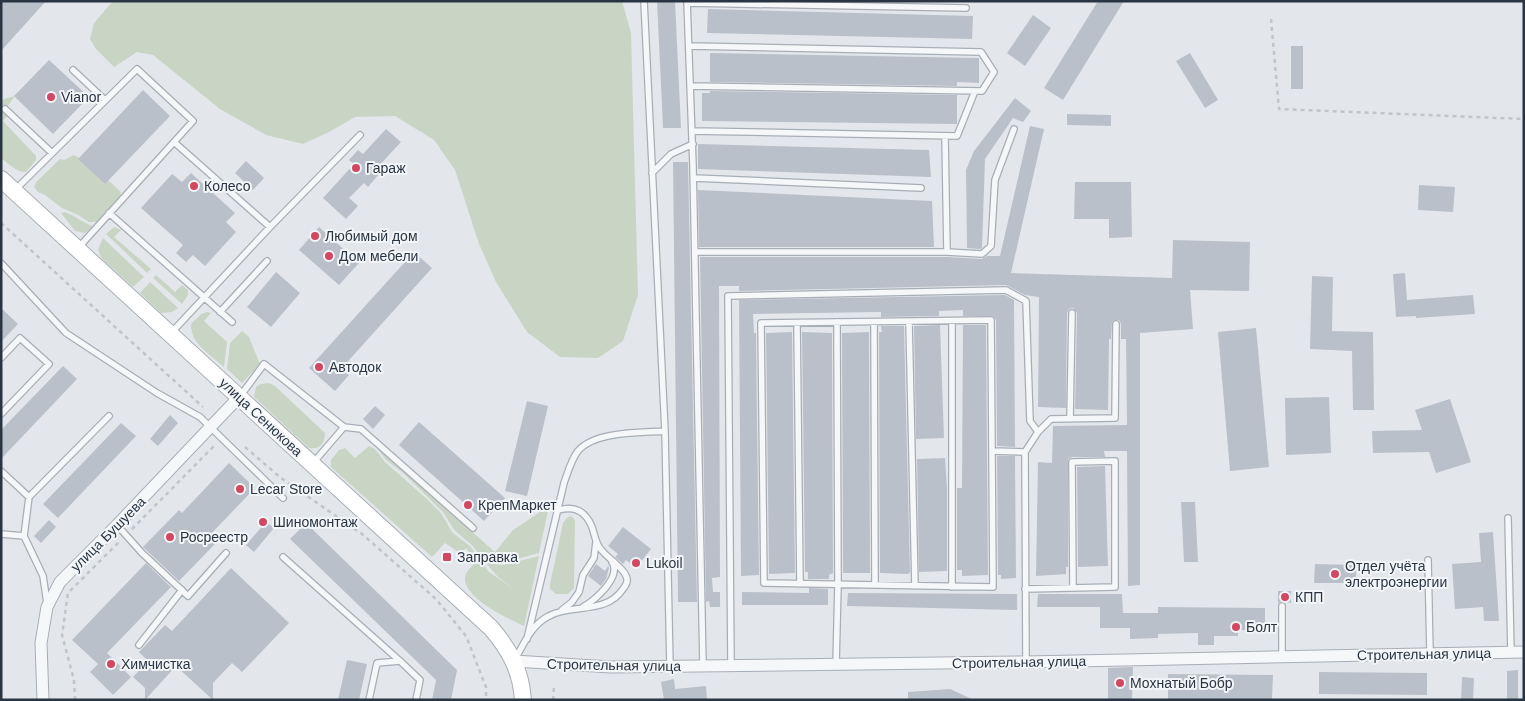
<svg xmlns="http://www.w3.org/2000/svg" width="1525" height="701" font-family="Arial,sans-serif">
<rect width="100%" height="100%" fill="#e3e7eb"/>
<!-- green -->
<path fill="#c9d5c4" d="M113 1H622L631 33 638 295 623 341 598 358 560 357 527 332 496 282 479 244 455 170 434 140 395 116 355 117 329 132 303 144 266 135 220 109 153 55 137 52 114 67 96 49 90 39 94 23Z
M15 96 7 107 8 115 3 121 36 156V160L26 172C16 172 9 164 1 158V100Z
M74 155 83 160 95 174 110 182 121 192 119 199 98 222H89L78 215 62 208 45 195 38 192 34 187 36 182 60 159 64 160Z
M65 212C76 216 83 223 93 226L85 233 75 231 61 213Z
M114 227 121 230 114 237 151 269 147 273 106 234Z
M103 238 144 277 133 287 101 258 98 249Z
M156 275 175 292 182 285 188 290V295L182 304 153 278Z
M150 282 178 308 172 312 161 313 140 293Z
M207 312 211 313 204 321 227 342 224 367C211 355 190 344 191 324L201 314Z
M242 331 249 337 260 364 242 383 227 369 230 343Z
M269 383 275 386 325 433C325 443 320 450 309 448L254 397 256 387 261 384Z
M369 446 375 449 385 462 427 499 441 513 452 532 471 547 480 560H475L466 548 461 554 445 543 432 557 331 467V460L339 450 345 448 355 458Z
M377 448 495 552 513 530 549 506 539 553 506 562 483 560 473 546 454 530 443 512 403 473 386 460Z
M571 516 575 520 574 588 568 594H556L550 589V584L563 523 567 518Z
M539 556 524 626C509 619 465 599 465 579 465 572 471 567 476 562H482L489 572 514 589 498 577 486 563 503 565Z"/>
<!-- building -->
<path fill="#bac0c9" d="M1 1H46L1 51Z
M657 1H675L681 128H663Z
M1098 1H1124L1063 100 1044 88Z
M708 9 973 16 972 39 707 33Z
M1033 15 1051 28 1025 66 1007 53Z
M1291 46H1303V89H1291Z
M710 53 979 58V83L957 82V86L710 82Z
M1190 53 1218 100 1205 108 1176 61Z
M49 60 89 97 53 134 14 96Z
M143 90 170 116 105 184 78 159Z
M710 91 957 95V124L702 121V93H710Z
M1015 98 1031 111 1023 122 1013 118 985 159 982 248 980 249 967 248 966 170 974 151Z
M1067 114 1111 115V126L1067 125Z
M1030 126 1044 129 1011 273 1172 278 1173 240 1250 242 1249 291 1190 290 1193 329 1140 333V585L1128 586 1127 451H1104L1105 457H1072L1068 459V567H1066V574L1036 576 1038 462 1052 463 1053 426 1127 425 1126 339H1121V324L1119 320H1114L1112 322 1111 339H1109L1108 410 1075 409 1077 313 1073 308 1069 309 1067 313 1066 408 1038 407 1039 297 1025 295 1006 285 739 291V286H719L720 577 712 578 713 592H720V607H710L709 601 706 602 700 257H947L982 259 987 256H1000Z
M386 129 401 142 375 170 379 174 368 187 364 183 349 198 358 206 346 219 323 198 354 164 349 160 358 150 363 154Z
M698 144 929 150 931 177 698 169Z
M246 161 264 178 253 190 235 173Z
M673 162H688L697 602H678Z
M191 173 235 213 226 222 236 232 205 266 193 255 186 262 176 253 183 245 141 208 172 174 182 182Z
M1075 182H1131L1132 237 1109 238V219H1074Z
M1419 185 1455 187 1453 212 1418 210Z
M698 190 932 201 934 247H699Z
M319 227 359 263 339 285 299 250Z
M414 252 432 268 341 369 349 375 335 391 309 368Z
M276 272 300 293 271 327 247 307Z
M1405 273 1407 300 1473 295 1475 314 1416 318V316L1396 317 1393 274Z
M1312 276 1333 277 1332 331 1373 332 1374 410H1353L1352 351 1310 349Z
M1005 295 1014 300 1015 447 997 446 996 320 993 316H963V310L939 311V316L881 317V312L753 314 754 333H756L759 575 741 576 739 300Z
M1 308 18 324 1 342Z
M940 325 944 438 916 439 914 326Z
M963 325H986L988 575 962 576V570H957V488H962Z
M881 326H904L910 572 908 574 880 573 879 332H882Z
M1256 328 1269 467 1230 471 1218 332Z
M792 332 795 573 769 574 766 333Z
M802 332 832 333 833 573 829 575V579H808V572H805Z
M869 332 870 573H843L842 333Z
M63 366 77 379 1 459V430Z
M1329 397 1331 453 1286 455 1285 398Z
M1450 399 1471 462 1436 473 1429 452 1373 453 1372 431 1422 430 1415 410Z
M527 401 548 406 527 496 505 491Z
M375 406 385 415 373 429 363 419Z
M170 415 178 423 158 446 150 439Z
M419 422 505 498 484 521 399 445Z
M121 423 136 436 58 518 43 504Z
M997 456H1015V458L1016 578 1001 579V575H998Z
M945 458 947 488V571L919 572 917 459Z
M229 463 255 488 208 537 215 544 179 581 143 547 179 510 182 513Z
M1105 466 1108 566 1078 567 1077 467Z
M1181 502H1195L1198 562H1184Z
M49 520 56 527 41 543 34 536Z
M266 522 274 528 254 552 246 545Z
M306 523 457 670 451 700H432L436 680 290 539Z
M623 527 651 549 636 568 626 560 623 564 615 557 618 554 608 546Z
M1493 532 1499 621H1484L1483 607 1455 609 1452 564 1481 562 1479 533Z
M146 563 171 587 107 653 131 677 113 695 90 672 98 664 72 640Z
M596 564 605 571 608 566 609 568 606 579 601 586 588 576Z
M1315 564 1356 565V583H1314Z
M231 568 289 623 242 672 232 663 213 683V700L176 666 145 700V688L133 677 148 661 139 652 165 625 172 631Z
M809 588 828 589V605H742V592L809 593Z
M1278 591H1291V603L1282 601 1278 603Z
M848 593 1017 594V610L847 606Z
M1038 594H1122L1123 613H1158V607L1265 608V630H1238V636H1214V645H1198V633L1158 634V638L1130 639V628H1100V607H1037Z
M347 660 367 664 359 700H338Z
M1133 667 1132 700H1108V668Z
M1518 670V700H1507V671Z
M1319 672 1427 673V695L1319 694Z
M1168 674 1273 675 1272 700 1168 699Z
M1462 677 1474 678 1473 700H1461Z
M674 679 675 689 706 686 707 700H664L661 682Z
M950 689 974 700H908V692Z"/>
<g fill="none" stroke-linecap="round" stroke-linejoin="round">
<!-- lane casing -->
<g stroke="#a8aeb6" stroke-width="8">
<path id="lane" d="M644 1 665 431 670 667
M687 1 693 166 703 666
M687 3 966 8
M689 46 981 52 994 72 982 91 690 86
M73 70 105 100
M5 109 51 152
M692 131 957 136 975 91
M652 173 671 154 693 144
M694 178 921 188
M15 190 137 69 193 121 174 142 270 227
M109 213 232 322
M79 247 174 142
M695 252H947L945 136
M947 252 982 254 991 246 995 180 1014 129
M1 263 66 333 157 393 200 417 283 498
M220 312 267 261
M991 320 993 587 764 583 761 323Z
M952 321V587
M874 322 875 585
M909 322 915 586
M797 323 800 584
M172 332 270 227 360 135
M1 358 20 338 49 364 1 414
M241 395 264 364 344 427 313 463
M1070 419 1072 313
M344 427 361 429 473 528
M992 451 1025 452
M1 471 29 497 24 536 43 576 47 603
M29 497 109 416
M1508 518 1511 653
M117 525 142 553 188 596 226 553
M1 534 24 536
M283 557 400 661
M1428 560 1430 654
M1025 589 1115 587V461L1072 462 1073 588
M1282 606V657
M583 607C595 600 622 577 612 562
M562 610 572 602 579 592 583 575 594 558 596 542
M527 639 564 483C568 472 571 460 578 451 595 431 640 433 665 431
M139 645 182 590
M515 659C524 644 531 626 547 617 571 603 606 615 623 589 625 586 628 583 627 579 626 572 620 568 616 564 610 558 601 552 598 545 595 539 594 533 592 527 586 512 575 505 559 510
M1026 662 1025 452 1038 432 1051 419 1115 418 1116 324
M836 664 838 585 837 322
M731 666 728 296 1006 290 1026 301 1030 421 1038 432
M369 700 377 663 400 661 420 680 416 700"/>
</g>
<!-- street casing -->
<g stroke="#a8aeb6" stroke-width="13">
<path id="street" d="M514 661 611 667 1026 662 1524 652
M43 700 41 643 47 607 60 582 117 525 239 397"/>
</g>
<!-- secondary casing -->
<g stroke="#a8aeb6" stroke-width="18">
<path id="secondary" d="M1 179 491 628C510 650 521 671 523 700"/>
</g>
<!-- path -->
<path stroke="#c1c5ca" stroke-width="2.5" stroke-dasharray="4 4" stroke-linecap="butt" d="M1271 19 1279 109 1524 119
M1 223 203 407
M245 447 281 478 362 534 436 599 466 636 486 687V700
M132 529 216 444
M75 700 74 680 62 635 68 593 121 540
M553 700 554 687"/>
<!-- lane -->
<use href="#lane" stroke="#f6f7f9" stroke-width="5.5"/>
<!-- street -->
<use href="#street" stroke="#f6f7f9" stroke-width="11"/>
<!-- secondary -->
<use href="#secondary" stroke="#fff" stroke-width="16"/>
</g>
<!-- markers -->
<g fill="#d24761" stroke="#f3f6f8" stroke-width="2">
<circle cx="51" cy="97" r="5"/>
<circle cx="356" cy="168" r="5"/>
<circle cx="194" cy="186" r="5"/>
<circle cx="315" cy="236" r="5"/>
<circle cx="329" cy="256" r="5"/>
<circle cx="319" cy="367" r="5"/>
<circle cx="240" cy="489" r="5"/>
<circle cx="468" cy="505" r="5"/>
<circle cx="263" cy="522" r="5"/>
<circle cx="170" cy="537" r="5"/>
<rect x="442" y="552" width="10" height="10" rx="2.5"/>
<circle cx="636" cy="563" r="5"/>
<circle cx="1335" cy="574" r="5"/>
<circle cx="1285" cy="597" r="5"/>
<circle cx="1236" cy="627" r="5"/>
<circle cx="111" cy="664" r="5"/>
<circle cx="1120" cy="683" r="5"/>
</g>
<g text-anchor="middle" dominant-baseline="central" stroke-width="4" stroke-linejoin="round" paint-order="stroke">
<!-- poi labels -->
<g font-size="14" fill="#2a3544" stroke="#f3f6f8" text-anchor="start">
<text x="61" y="97">Vianor</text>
<text x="366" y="168">Гараж</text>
<text x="204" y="186">Колесо</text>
<text x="325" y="236">Любимый дом</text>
<text x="339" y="256">Дом мебели</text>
<text x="329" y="367">Автодок</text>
<text x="250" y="489">Lecar Store</text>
<text x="478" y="505">КрепМаркет</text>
<text x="273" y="522">Шиномонтаж</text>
<text x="180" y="537">Росреестр</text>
<text x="457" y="557">Заправка</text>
<text x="646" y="563">Lukoil</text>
<text x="1345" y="566">Отдел учёта<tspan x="1345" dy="16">электроэнергии</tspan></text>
<text x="1295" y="597">КПП</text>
<text x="1246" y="627">Болт</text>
<text x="121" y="664">Химчистка</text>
<text x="1130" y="683">Мохнатый Бобр</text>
</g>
<!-- street labels -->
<g font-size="14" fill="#2a3544" stroke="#f3f6f8">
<text transform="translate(261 417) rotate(43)">улица Сенюкова</text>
<text transform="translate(108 534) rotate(-45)">улица Бушуева</text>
<text transform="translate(1424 654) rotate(-1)">Строительная улица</text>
<text transform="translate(1019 662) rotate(-1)">Строительная улица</text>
<text transform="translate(614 665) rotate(1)">Строительная улица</text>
</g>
</g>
<!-- border -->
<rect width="1525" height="701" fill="none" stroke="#2a3544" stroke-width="5"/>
</svg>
